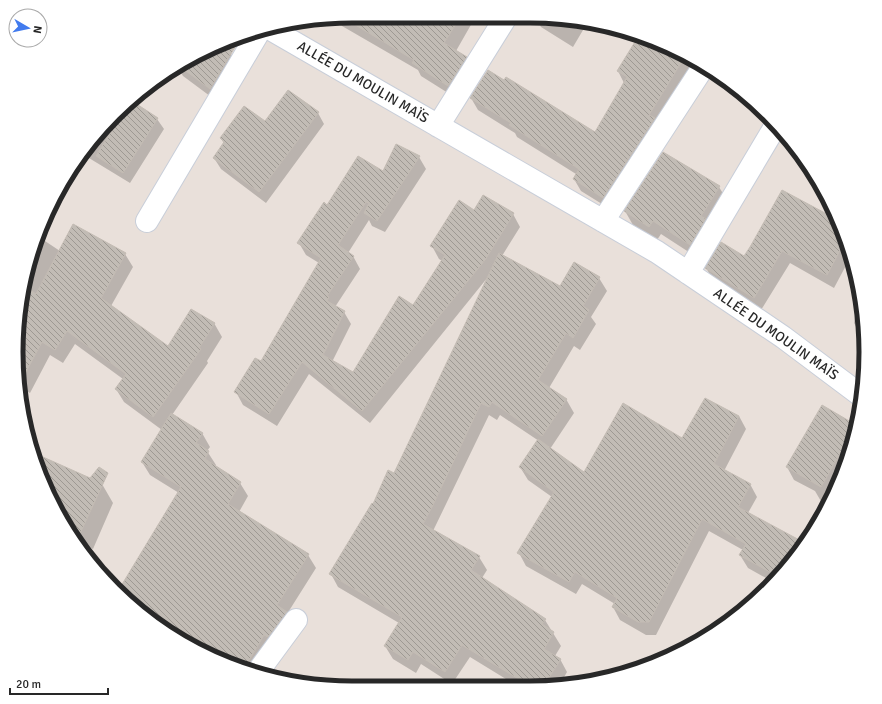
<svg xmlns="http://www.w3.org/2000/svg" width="882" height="704" font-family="Signika,sans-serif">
<defs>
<pattern id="building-back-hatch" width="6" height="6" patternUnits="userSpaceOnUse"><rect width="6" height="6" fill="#c2bcb5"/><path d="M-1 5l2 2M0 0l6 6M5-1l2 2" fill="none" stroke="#9e9993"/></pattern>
</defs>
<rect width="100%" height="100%" fill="#e9e0da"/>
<!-- shadow -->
<path fill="#0003" d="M352 16H476L456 51 466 57 473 70 456 98 421 76 418 70 342 26 338 18Z
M535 17H552L586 25 573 47 541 27Z
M639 37 658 41 695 64 610 209 581 191 574 179 576 174 517 137 515 133 478 110 471 98 504 81 595 134 624 83 618 71Z
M220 46 231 54 239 68 218 102 183 76 177 66 184 61Z
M131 102 157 119 164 129 130 183 84 155 115 114Z
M318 113 324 124 266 203 221 169 214 158 224 144 221 138 265 123Z
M419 157 426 169 385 232 372 226 369 220 348 253 353 256 360 269 335 307 344 312 351 324 332 362 353 373 414 306 442 261 439 259 432 246 475 211 513 214 520 227 502 256 560 287 599 278 607 291 591 317 596 324 580 350 574 346 549 388 566 399 574 413 550 449 584 473 682 439 739 416 746 429 724 471 750 484 757 497 748 513 804 544 783 573 773 582 748 568 740 555 743 550 709 531 656 635H646L620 620 613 607 615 604 582 584 576 594 526 566 519 553 552 497 528 480 520 467 539 441 500 415 497 420 489 415 433 531 479 557 487 570 482 578 545 620 561 646 555 656 560 659 567 672 559 686 552 687H519L470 657 452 684 421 664 416 673 393 659 385 646 399 623 338 587 331 574 374 505 395 474 488 277 370 423 309 374 277 426 243 405 236 392 261 362 319 263 306 255 299 243 328 206 384 173Z
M719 187 727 200 698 258 661 234 657 240 633 225 625 211Z
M838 221 851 256 834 288 790 263 761 310 714 281 706 268 744 258Z
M39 237 60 251 125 254 133 267 111 306 168 347 214 323 222 337 207 361 208 363 172 415 202 433 210 447 207 451 216 465 215 467 240 483 248 496 239 512 308 555 316 568 287 614 258 674 204 653 147 618 119 592 179 493 150 475 142 462 162 430 124 402 116 389 123 379 75 344 63 363 50 355 30 393 21 388 17 330 28 265Z
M861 304 865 330V335L858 330 854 323 856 307Z
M822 406 856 426 848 460 827 506 822 503 815 491 794 480 787 467Z
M42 474 102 484 113 503 93 549 79 543 51 501Z"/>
<!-- building -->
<path fill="url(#building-back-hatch)" stroke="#c4bcb4" d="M352 16H461L444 43 467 57 448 86 412 63 414 60 342 17Z
M241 37 210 89 178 65 184 61Z
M638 37 658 41 684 58 649 115 655 118 603 198 573 179 579 169 509 125 511 123 470 98 488 70 504 80 506 77 595 132 627 77 617 71Z
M288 90 319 112 259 192 213 158 224 142 220 138 244 106 265 121Z
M132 101 158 118 123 173 96 156 128 104Z
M396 144 420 156 377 221 364 213 369 203 366 202 338 245 354 256 327 296 329 297 327 301 345 311 323 355 353 372 399 296 413 305 445 255 430 246 459 200 474 210 483 195 514 213 485 260 362 411 302 362 269 414 234 392 255 358 261 361 321 258 297 243 324 202 327 205 358 156 383 171Z
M663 152 720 186 701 216 706 219 690 245 653 221 649 227 624 211Z
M782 190 838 220 845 241 827 275 782 251 754 298 705 268 721 242 744 256 750 247Z
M73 224 126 253 101 298 168 346 191 309 215 323 199 348 201 349 153 417 115 389 126 374 67 331 55 350 42 342 20 383 17 330 24 286 36 294Z
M499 253 560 286 574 262 600 277 583 306 589 310 573 338 566 333 538 380 567 399 542 436 492 402 489 407 481 403 433 505 423 524 480 556 471 570 546 619 542 624 554 632 544 649 561 659 543 687H532L462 645 445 672 413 652 408 660 384 646 402 617 329 574 372 503 373 504 388 470 394 473Z
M705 398 739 416 714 464 751 484 738 507 805 543 779 577 739 555 746 544 702 519 649 622H638L612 607 617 598 575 572 569 582 517 553 554 492 519 467 538 439 584 472 623 403 682 438Z
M822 405 856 425 821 487 786 467Z
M171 413 203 433 196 443 209 451 205 459 241 482 228 504 309 554 277 605 287 612 268 637 264 635 244 669 204 653 147 618 118 591 181 487 141 462Z
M34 453 90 478 99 467 108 473 77 540 51 501Z"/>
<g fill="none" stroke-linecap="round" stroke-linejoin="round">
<!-- minor casing -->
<g stroke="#c8ced9" stroke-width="24">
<path id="minor" d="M267 27 657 252 783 337 863 397
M438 126 506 17
M147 221 260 30
M603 221 702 69
M688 273 776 125
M257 673 296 620"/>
</g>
<!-- minor -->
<use href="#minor" stroke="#fff" stroke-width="22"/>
</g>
<g text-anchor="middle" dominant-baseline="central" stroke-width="4" stroke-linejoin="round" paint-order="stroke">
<!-- street labels -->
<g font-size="14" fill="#282828" stroke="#fff">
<text transform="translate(363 82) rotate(30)">ALLÉE DU MOULIN MAÏS</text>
<text transform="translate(776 334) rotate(35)">ALLÉE DU MOULIN MAÏS</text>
</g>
</g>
<!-- crop -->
<path d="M0 0H882V704H0ZM352 23H530A329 329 0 0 1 859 352V352A329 329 0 0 1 530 681H352A329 329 0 0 1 23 352V352A329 329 0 0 1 352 23Z" fill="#fff" fill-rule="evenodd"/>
<path fill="none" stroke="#282828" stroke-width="5" d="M352 23H530A329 329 0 0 1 859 352V352A329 329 0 0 1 530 681H352A329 329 0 0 1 23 352V352A329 329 0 0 1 352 23Z"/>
<!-- north arrow -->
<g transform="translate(28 28) rotate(99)"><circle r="19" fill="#ffffff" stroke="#a9a9a9"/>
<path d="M0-3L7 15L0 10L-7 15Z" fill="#427bee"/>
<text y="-6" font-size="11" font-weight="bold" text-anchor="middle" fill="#282828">N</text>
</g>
<!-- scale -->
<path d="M10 688v6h98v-6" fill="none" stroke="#282828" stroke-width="2"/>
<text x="16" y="688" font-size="12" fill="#282828" stroke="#ffffff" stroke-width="3" paint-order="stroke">20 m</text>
</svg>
